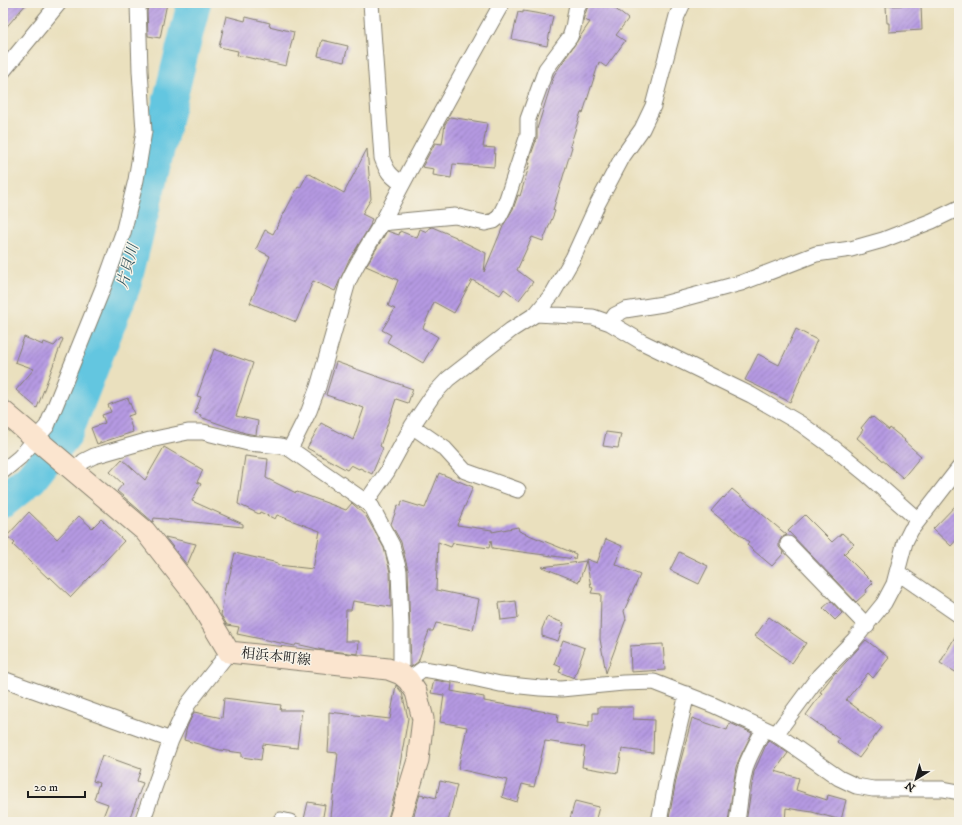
<svg xmlns="http://www.w3.org/2000/svg" width="962" height="825" font-family="'IM FELL DW Pica','Noto Serif JP',serif">
<defs>
<pattern id="building-hatch" width="6" height="6" patternUnits="userSpaceOnUse"><rect width="6" height="6" fill="#b59ae2"/><path d="M-1 1l2-2M0 6l6-6M5 7l2-2" fill="none" stroke="#927db6"/></pattern>
</defs>
<rect width="100%" height="100%" fill="#f7f3e8"/>
<filter id="ink" filterUnits="userSpaceOnUse"><feTurbulence type="fractalNoise" baseFrequency=".025" numOctaves="2"/><feDisplacementMap in="SourceGraphic" scale="8" xChannelSelector="R" yChannelSelector="G"/><feConvolveMatrix kernelMatrix="1 2 1 2 8 2 1 2 1" color-interpolation-filters="sRGB"/></filter>
<filter id="wash" filterUnits="userSpaceOnUse"><feTurbulence type="fractalNoise" baseFrequency=".012" numOctaves="4" result="noise"/><feDisplacementMap in="SourceGraphic" scale="16" xChannelSelector="R" yChannelSelector="G"/><feGaussianBlur stdDeviation="0.9" result="paint"/><feColorMatrix in="noise" values="0 0 0 0 0 0 0 0 0 0 0 0 0 0 0 0 0 1.4 0 .05"/><feComposite in="paint" operator="in"/></filter>
<g filter="url(#wash)">
<rect width="100%" height="100%" fill="#eae0be"/>
<g fill="none" stroke-linecap="round" stroke-linejoin="round">
<!-- river -->
<path stroke="#63c6e0" stroke-width="34" d="M3 501 31 478 66 433 124 285 194 3"/>
</g>
<g id="blocks">
<!-- building -->
<path fill="url(#building-hatch)" d="M3 3H27L3 31Z
M149 3H167L160 38 148 36 147 12Z
M589 3 602 6 604 3H608L628 19 616 35 625 41 606 67 599 62 583 113 581 112 570 146 572 147 553 210 555 211 543 241 532 237 517 270 533 282 519 300 504 289 500 295 472 280 454 313 434 302 423 328 438 337 423 363 387 342 391 335 382 330 395 309 388 306 398 280 366 266 387 231 399 235 400 231 417 238 420 229 427 232 429 228 432 227 456 237V238L486 253 484 272 504 224 513 209 518 195 520 196 530 163H528L537 138V129L554 75 590 22 583 20Z
M921 5 922 30 889 32V23H887L886 6Z
M523 11 553 16 547 46 512 39 518 12 523 13Z
M226 16 245 21 246 17 270 23 269 26 294 32 286 66 237 55 238 51 219 47Z
M322 40 348 46 344 62 318 56Z
M450 117 487 123 483 147 495 148 494 167 453 164 451 178 433 175 434 169 422 167 435 143 442 144 445 124Z
M367 149 371 199 362 214 372 219 370 223 371 224 348 262 335 291 313 281 296 322 250 303 270 256 256 249 265 230 273 234 298 187 300 188 308 173 344 193Z
M796 329 817 340 790 402 745 380 758 354 779 365Z
M24 337 43 345 44 342 54 346 61 338 63 339 37 408 16 390 34 369 15 362Z
M214 349 253 363 236 416 258 421 256 435 245 433 200 417 201 415 195 413 201 397 197 396Z
M336 362 413 389 408 403 396 399 380 446 383 448 372 474 360 468 359 469 351 465 347 470 307 448 321 423 353 440 364 408 326 395Z
M128 398 134 414 128 416 133 432 97 444 91 428 105 423 102 415 111 412 108 405Z
M870 417 872 418 873 417 889 430 890 428 905 440 904 441 921 456 903 478 857 438 863 430 861 428Z
M606 432 621 434 618 448 603 446Z
M164 447 203 470 197 482 201 484 192 501 243 524V527L154 518 153 522 117 491 123 484 110 472 122 459 145 480Z
M245 456 268 459 266 478 296 493 297 492 346 510 352 503 366 516 384 548 390 572 391 607 353 601 351 610H346L345 641H359L358 654 323 650 296 644 295 646 237 634 239 627 227 625 221 615 226 582 228 583 235 553 278 563V565L313 569 320 531 277 515 275 519 260 512 259 514 238 504Z
M439 473 473 487 457 525 492 530V532L518 527 519 531 576 554 575 559 492 548 491 540 489 548 453 543 451 547 438 542 436 590 479 599 473 630 436 623 433 631H429L418 662 411 667 408 570 401 542 391 524 398 505 401 506 402 501 425 508Z
M732 489 787 535 782 537 779 542V547L784 553 772 566 747 545 749 542 711 511 723 497 724 498Z
M959 502V537L951 546 933 529Z
M29 512 57 539 79 516 92 528 101 519 124 541 71 597 50 577 49 579 13 545 15 543 7 536Z
M805 515 832 542 842 533 854 544 844 554 873 583 866 590 867 592 856 602 788 531Z
M165 537 196 544 187 565Z
M606 539 622 546 615 564 640 575 624 611 626 619 606 673 600 639 601 594 591 593 593 588 591 587 586 559 597 563Z
M679 552 708 566 699 584 670 570Z
M586 561 579 582 542 567Z
M516 601 518 618 501 620 499 603Z
M831 601 842 613 835 620 823 608Z
M547 617 564 623 558 641 542 636V629Z
M769 617 806 643 792 663 755 636Z
M959 630V674L940 663Z
M563 640 585 648 574 678 559 672 561 667 554 664Z
M866 640 889 658 873 678 868 673 846 700 882 727 859 758 837 742 839 739 806 715 822 693 820 692 834 674 835 672 836 673Z
M663 644 665 670 631 672 630 646Z
M434 680 452 683 451 691 484 697V701L558 714 557 722 589 727V721H593V713H598V707H633V719L654 720 653 753 622 749 618 773 582 767 585 747 545 741 534 787 522 784 517 802 502 797 507 780 458 769 467 727 440 722 444 695 431 693Z
M396 685 402 693 408 718 397 782H398L387 822H351L331 817 338 753 328 752 329 736V712L390 719Z
M224 698 281 705 280 710H302L297 748 263 744 261 760 242 757V753L220 750 184 740 187 727 194 712 222 718Z
M692 718 727 730 730 723 752 733 741 755 736 767 728 822H691L669 818 677 775Z
M768 740 788 753 775 771 799 778 796 790 827 800 828 795 846 800 841 820 812 812 786 808 785 822H746L754 772Z
M102 755 141 769 137 781 143 783 128 822H101L108 804 94 799 99 783 93 781Z
M440 781 457 785 448 822H412L420 794 424 795V797L425 795 436 798Z
M575 801 599 807 595 822H569Z
M308 802 325 805 322 822 304 819Z"/>
</g>
</g>
<g filter="url(#ink)">
<use href="#blocks" fill-opacity="0" stroke="#837e6d" stroke-width="1"/>
<g fill="none" stroke-linecap="round" stroke-linejoin="round">
<!-- street casing -->
<g stroke="#837e6d" stroke-width="17">
<path id="street" d="M371 3 382 158C387 172 390 175 402 184
M3 71 59 3
M381 223 455 216 485 223 494 221 499 217 505 205 528 135V119L546 69 570 37 573 28 576 10 580 3
M536 314 593 317 610 323 642 342 751 395 801 424 834 448 866 474 918 520
M610 323 615 315 625 310 663 304 741 283 816 254 851 249 883 240 932 221 959 208
M412 426 445 449 465 471 518 490
M290 449 309 411 318 387 348 282C358 260 372 240 384 219 422 146 462 74 502 3
M75 470 84 461 94 456 150 440 188 432H203L248 443 281 446 290 449 366 502 372 507 376 515 392 545 399 571 401 624V674
M3 471 20 457 47 426 105 283 123 233 136 180 144 131 140 71 138 3
M366 502 387 472 412 426 433 395 448 379 511 330 536 314 553 293 573 258 598 203 623 156 642 129 653 106 677 16 683 3
M788 544 867 626
M897 572 959 615
M3 679 171 740
M408 680 423 669 460 675 500 684 540 688 561 689 623 683 654 682 713 705 776 734 839 778 856 786 873 789H943L959 792
M776 734 819 676 854 640 884 603 894 584 905 542 911 530 959 468
M281 820 290 822
M142 822 171 740 188 704 229 652
M659 822 668 773 687 694
M737 822C740 803 741 781 747 763 752 751 758 740 764 729"/>
</g>
<!-- secondary casing -->
<g stroke="#837e6d" stroke-width="23">
<path id="secondary" d="M3 411 145 531 195 595 229 652 388 669 401 674 408 680 416 692 423 719 418 760 399 822"/>
</g>
<!-- street -->
<use href="#street" stroke="#fff" stroke-width="15"/>
<!-- secondary -->
<use href="#secondary" stroke="#fbe5cf" stroke-width="21"/>
</g>
</g>
<g text-anchor="middle" dominant-baseline="central" stroke-width="3" stroke-linejoin="round" paint-order="stroke">
<!-- street labels -->
<g font-size="14" fill="#1c1c1c" stroke="#f7f3e8">
<text transform="translate(276 657) rotate(6)">相浜本町線</text>
</g>
<!-- water labels -->
<g font-size="15" font-style="italic" fill="#355861" stroke="#f7f3e8">
<text transform="translate(128 266) rotate(-75)">片貝川</text>
</g>
</g>
<!-- margin -->
<rect width="962" height="825" fill="none" stroke="#f7f3e8" stroke-width="16"/>
<!-- north arrow -->
<g transform="translate(916 779) rotate(217)" stroke="#f7f3e8" stroke-width="3" paint-order="stroke">
<path d="M0-3L7 15L0 10L-7 15Z" fill="#1c1c1c"/>
<text y="-6" font-size="11" font-weight="bold" text-anchor="middle" fill="#1c1c1c">N</text>
</g>
<!-- scale -->
<path d="M28 791v6h57v-6" fill="none" stroke="#1c1c1c" stroke-width="2"/>
<text x="34" y="791" font-size="12" fill="#1c1c1c" stroke="#f7f3e8" stroke-width="3" paint-order="stroke">20 m</text>
</svg>
